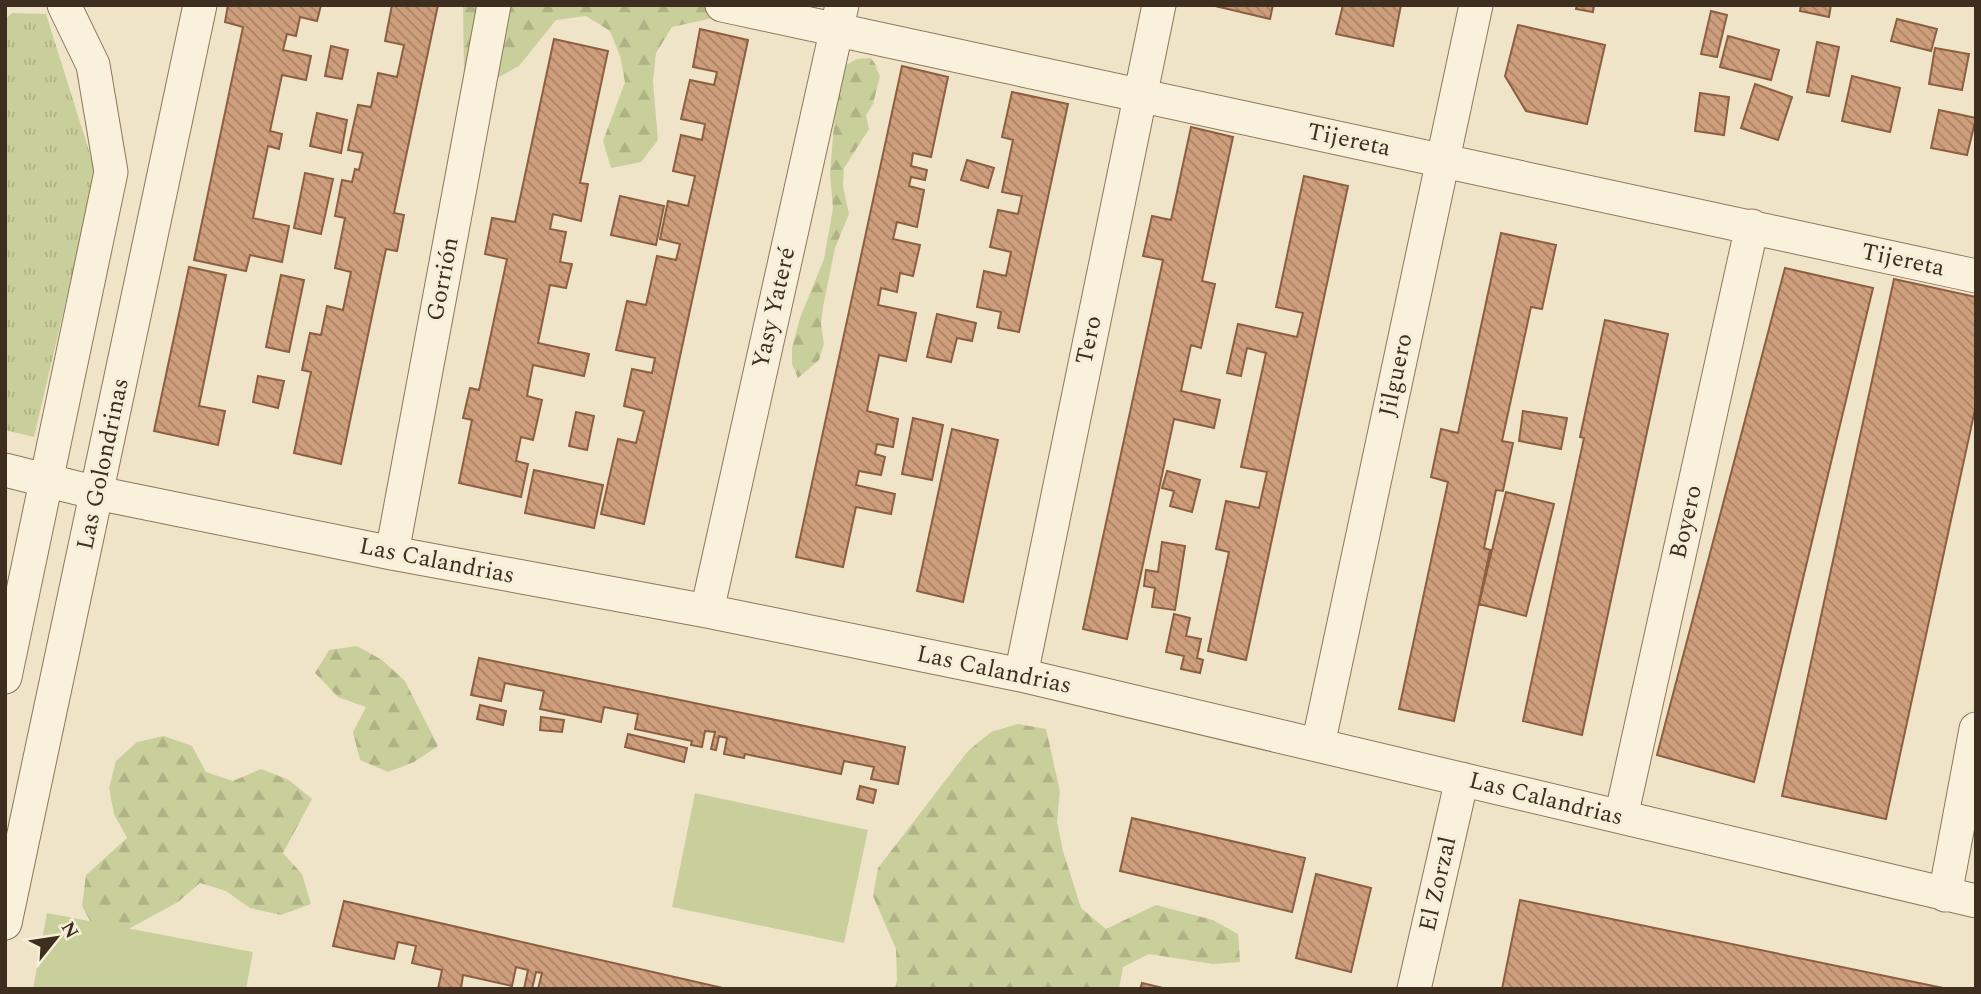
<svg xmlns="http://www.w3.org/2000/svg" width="1981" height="994" font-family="Spectral,serif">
<defs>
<pattern id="grass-tufts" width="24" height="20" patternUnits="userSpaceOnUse" patternTransform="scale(1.75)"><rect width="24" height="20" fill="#c9cf9b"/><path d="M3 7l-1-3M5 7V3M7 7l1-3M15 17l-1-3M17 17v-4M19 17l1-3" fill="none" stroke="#aeb285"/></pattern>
<pattern id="forest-firs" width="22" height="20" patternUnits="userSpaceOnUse" patternTransform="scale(1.75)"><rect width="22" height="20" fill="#c9cf9b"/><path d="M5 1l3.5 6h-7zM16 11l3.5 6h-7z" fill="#aeb285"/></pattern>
<pattern id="building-back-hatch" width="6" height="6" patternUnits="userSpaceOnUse" patternTransform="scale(1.75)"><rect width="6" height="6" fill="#cf9f7d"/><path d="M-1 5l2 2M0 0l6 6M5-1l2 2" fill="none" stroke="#a98266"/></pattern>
</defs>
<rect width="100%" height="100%" fill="#f0e4c8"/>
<!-- grass -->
<path fill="url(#grass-tufts)" d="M12 13 46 14 96 173 34 437 5 430V19Z"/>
<!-- forest -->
<path fill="url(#forest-firs)" d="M463 5H731L727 15 672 27 656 53 653 82 658 140 641 162 611 168 603 141 625 82 620 56 610 31 586 16 556 20 519 66 492 81 464 75Z
M871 58 879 70 875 66 880 76 873 104 866 115 869 129 844 168 843 186 849 214 835 248 823 307 821 324 824 344 819 360 798 378 792 364V348L800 318 824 259 833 208 830 173 835 112 844 66 857 59Z
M357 646 382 660 405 681 438 746 414 762 388 772 360 760 353 732 366 707 338 697 315 673 329 650Z
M1018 724 1046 729 1060 791 1057 822 1063 851 1081 908 1106 929 1156 905 1213 920 1238 934 1240 962 1213 964 1149 954 1123 967 1119 989H895L897 980 896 949 873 896 878 868 968 751 991 732Z
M164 736 192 746 206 772 233 781 261 769 289 780 312 799 283 853 302 874 311 904 281 915 250 908 226 891 200 883 178 902 125 931 96 932 82 906 86 875 127 838 114 814 109 788 116 761 137 742Z"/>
<!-- pitch -->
<path fill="#c9cf9b" d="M695 793 868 830 844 943 672 907Z
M47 913 253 952 246 989H33Z"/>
<!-- building -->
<path fill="url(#building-back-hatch)" stroke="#8d5f41" stroke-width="2" d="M228 5H321L317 21 300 17 296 36 287 34 283 50 311 56 306 80 282 75 270 131 282 134 279 149 268 146 253 218 289 226 282 262 250 255 246 271 194 260 243 27 225 22Z
M392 5H438L394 213 404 215 397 251 386 249 341 464 294 453 311 372 302 370 310 333 321 335 327 306 343 310 351 272 335 268 345 218 335 216 342 180 352 182 355 169 359 170 363 153 348 150 358 105 371 107 378 73 397 77 404 45 385 41Z
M1211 5H1273L1270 19Z
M1343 5H1401L1393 46 1336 34Z
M1577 5H1594L1593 12 1576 9Z
M1801 5H1831L1829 17 1800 11Z
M1711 11 1727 15 1717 57 1701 54Z
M1897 19 1937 29 1931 51 1891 41Z
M1518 25 1605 45 1587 124 1526 111 1505 76Z
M700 29 748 40 644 524 601 514 618 439 636 443 644 411 624 406 632 369 652 373 655 358 616 350 627 301 646 305 657 256 676 260 680 244 660 239 668 201 688 206 695 176 673 171 681 135 702 140 705 124 681 119 690 80 714 85 717 72 693 67Z
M1728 36 1779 50 1771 80 1720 67Z
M554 39 608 51 580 183 588 184 581 221 553 214 550 229 566 232 560 262 572 264 566 288 550 285 538 343 589 354 584 376 533 365 527 396 542 400 533 440 521 437 516 461 528 464 521 497 459 483 472 420 463 418 470 388 479 390 507 259 485 254 492 218 515 222Z
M1817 42 1839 47 1829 96 1807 92Z
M331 46 348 50 342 79 325 76Z
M1935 48 1969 54 1962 90 1929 84Z
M902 66 948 77 931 157 913 153 911 166 927 170 925 180 911 177 909 186 924 190 917 227 897 222 893 239 920 245 913 276 900 273 897 292 881 288 878 305 916 313 906 361 879 355 867 411 898 419 893 447 877 444 875 454 885 457 881 475 859 471 856 485 895 494 891 514 856 507 843 567 796 557Z
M1852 76 1900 88 1890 132 1842 121Z
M1755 84 1792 97 1778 140 1741 128Z
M1012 92 1068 104 1019 332 998 328 1001 312 977 307 984 271 1006 276 1011 252 990 247 998 210 1018 214 1022 196 1002 192 1013 140 1002 137Z
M1700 93 1729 97 1724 135 1695 131Z
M1939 110 1976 118 1967 155 1931 148Z
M317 113 347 120 341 153 310 146Z
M1191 127 1233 137 1202 281 1215 284 1201 348 1191 345 1181 391 1220 400 1214 428 1174 419 1127 639 1083 629 1163 260 1143 256 1152 216 1171 220Z
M967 160 994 168 988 188 961 180Z
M305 173 333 179 321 234 294 228Z
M1304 176 1348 186 1246 660 1208 651 1229 552 1216 549 1226 501 1259 508 1267 472 1241 467 1266 353 1247 348 1241 376 1227 373 1238 324 1297 337 1303 313 1276 307Z
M620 196 664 206 656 245 611 235Z
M1501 233 1556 245 1542 309 1531 307 1502 441 1513 443 1503 491 1496 490 1484 548 1490 550 1454 721 1399 709 1448 482 1431 477 1441 429 1458 433Z
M189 267 226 275 199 406 225 411 218 445 154 431Z
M1785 268 1873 288 1754 782 1657 755Z
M281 275 304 280 289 352 266 347Z
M1894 279 1976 297V405L1886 819 1782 796Z
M937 314 976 323 972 341 957 338 951 362 927 357Z
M1605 320 1668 334 1582 735 1523 721 1584 438 1580 437Z
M258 376 284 381 278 408 253 402Z
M1523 411 1567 418 1561 449 1519 441Z
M576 412 594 416 587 450 569 446Z
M913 418 943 425 932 480 902 474Z
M952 429 998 440 963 602 917 591Z
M534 470 603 485 594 528 525 513Z
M1167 471 1200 480 1192 512 1170 506 1174 491 1162 488Z
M1506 492 1554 504 1526 616 1479 604Z
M1162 542 1185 546 1175 610 1152 607 1155 588 1144 586 1146 570 1158 572Z
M1174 614 1190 618 1186 636 1201 639 1197 658 1203 660 1200 673 1181 669 1184 656 1166 652Z
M479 658 905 747 898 784 871 779 874 767 844 761 841 774 745 754 744 758 724 754 727 738 719 736 716 750 711 749 715 732 705 731 702 747 691 745 692 741 635 729 638 714 604 707 601 722 540 709 544 691 505 683 501 701 471 695Z
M480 705 506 711 503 725 477 719Z
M541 717 564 720 562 732 540 730Z
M628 734 687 748 684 762 625 747Z
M860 786 876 790 873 803 857 799Z
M1132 818 1305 858 1292 912 1120 871Z
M1316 874 1371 888 1351 972 1296 958Z
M1520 900 1948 989H1502Z
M344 901 727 989H538L542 973 536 972 532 989H524L528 970 516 967 512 986 463 975 461 989H438L442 970 412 963 416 946 398 942 394 959 333 946Z
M1142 983 1167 989H1140Z"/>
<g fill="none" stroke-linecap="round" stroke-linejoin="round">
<!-- minor casing -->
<g stroke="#8d765c" stroke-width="35">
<path id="minor" d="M722 5 1976 276
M5 470 97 493 392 553 707 611 1021 675 1976 901
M392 553 494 5
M707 611 842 5
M1021 675 1159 5
M5 677 111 172 93 65 64 5
M1318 745 1476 5
M1621 817 1752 226
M1945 895 1976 729
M5 923 200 5
M1414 989 1462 779"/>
</g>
<!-- minor -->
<use href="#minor" stroke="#faf1dc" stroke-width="33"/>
</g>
<g text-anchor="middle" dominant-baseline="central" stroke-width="6" stroke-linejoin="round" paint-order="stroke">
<!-- street labels -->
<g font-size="24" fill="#3d2e20" stroke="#f7eed8">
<text transform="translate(1349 140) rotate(12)">Tijereta</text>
<text transform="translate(1903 260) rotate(12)">Tijereta</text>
<text transform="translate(443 279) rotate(-79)">Gorrión</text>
<text transform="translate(774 308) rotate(-77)">Yasy Yateré</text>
<text transform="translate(1089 340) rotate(-78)">Tero</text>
<text transform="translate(1396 375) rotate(-78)">Jilguero</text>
<text transform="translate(103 464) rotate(-78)">Las Golondrinas</text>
<text transform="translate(1686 522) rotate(-77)">Boyero</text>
<text transform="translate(437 561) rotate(11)">Las Calandrias</text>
<text transform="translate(994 670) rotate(12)">Las Calandrias</text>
<text transform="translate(1546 799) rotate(14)">Las Calandrias</text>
<text transform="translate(1438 884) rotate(-77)">El Zorzal</text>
</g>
</g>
<!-- border -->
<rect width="1981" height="994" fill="none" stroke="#3d2e20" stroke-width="14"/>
<!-- north arrow -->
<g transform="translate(56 938) rotate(60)" stroke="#f7eed8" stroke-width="5" paint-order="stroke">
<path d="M0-5L12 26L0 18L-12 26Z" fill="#3d2e20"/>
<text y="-10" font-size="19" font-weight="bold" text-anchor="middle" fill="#3d2e20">N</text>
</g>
</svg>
